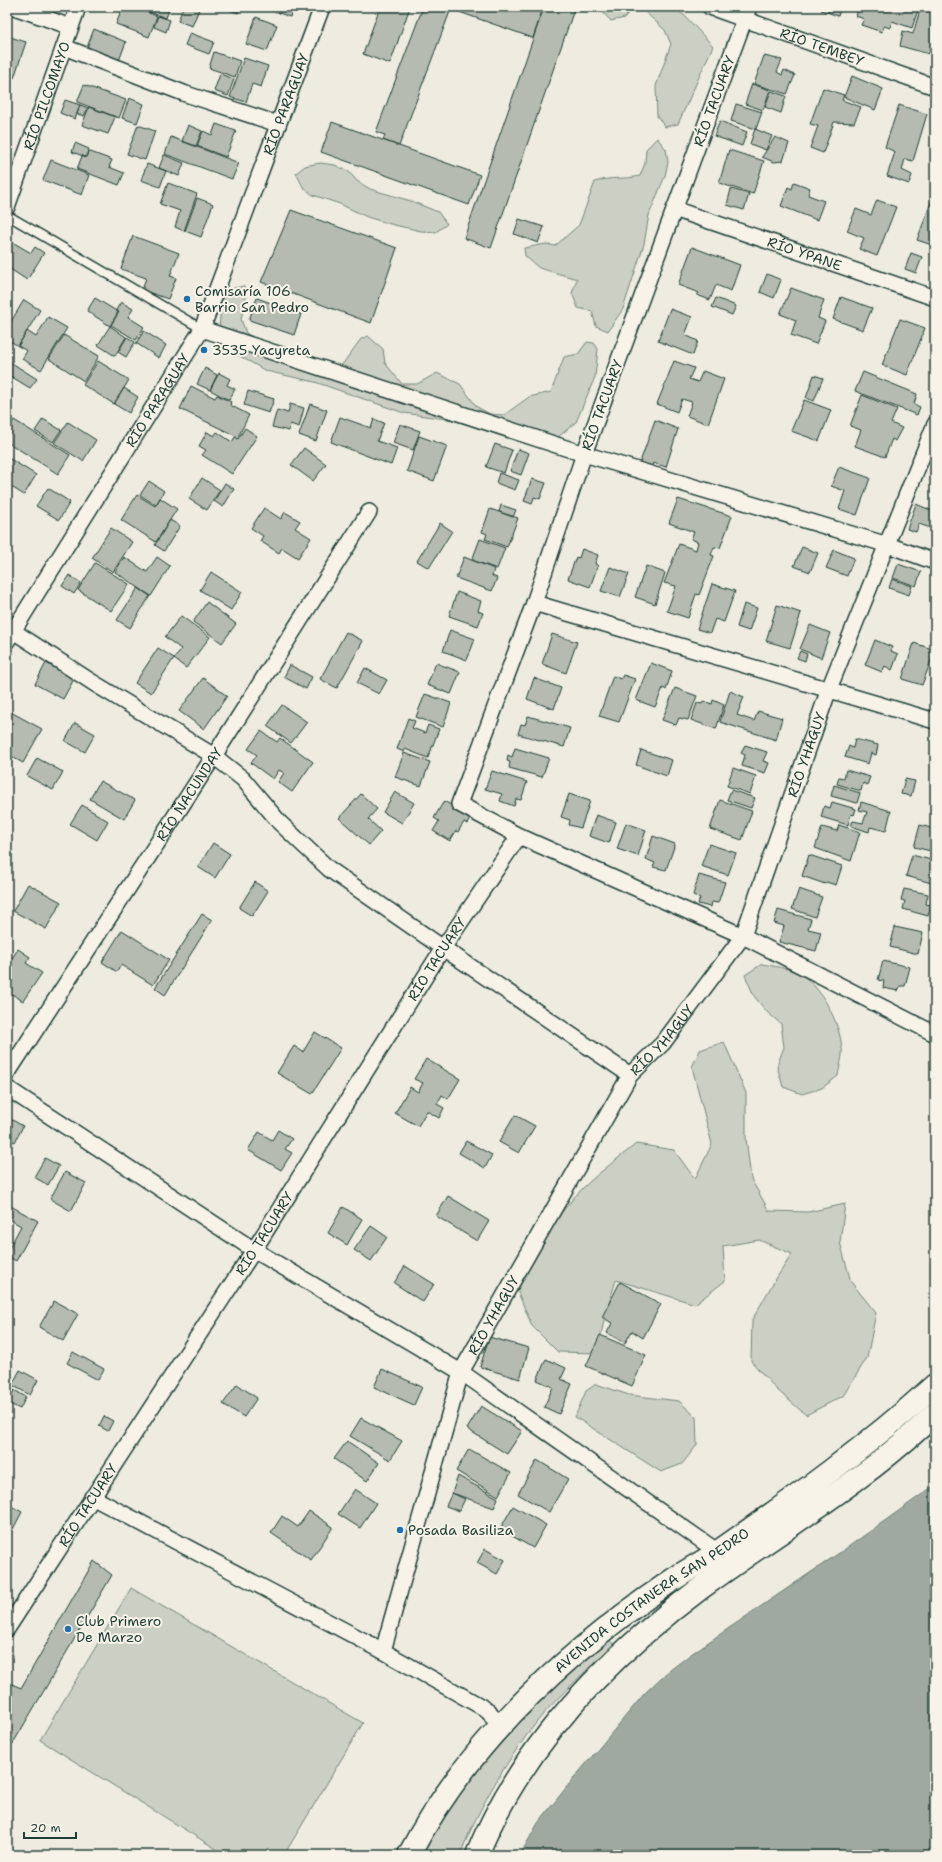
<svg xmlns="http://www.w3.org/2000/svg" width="942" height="1862" font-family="'Shantell Sans',sans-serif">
<rect width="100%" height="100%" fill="#eeece1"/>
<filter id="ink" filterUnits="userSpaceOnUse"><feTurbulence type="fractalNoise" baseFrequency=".025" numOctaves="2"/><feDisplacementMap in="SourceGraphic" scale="8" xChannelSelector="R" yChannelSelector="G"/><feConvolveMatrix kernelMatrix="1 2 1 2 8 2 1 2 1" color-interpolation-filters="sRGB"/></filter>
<g filter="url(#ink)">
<!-- green -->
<path fill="#cccfc4" stroke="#76867c" d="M598 7H632L625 18 611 21Z
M646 7H672L684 15 713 46 678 124 665 127 657 116 656 86 671 44 665 30 644 11Z
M657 138 666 149 668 162 665 176 649 215 644 244 623 309 608 331 596 326 592 311 578 308 572 293 577 279 539 268 525 256 524 248 546 244 555 246 579 225 595 182C612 176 623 180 640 176L645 163 646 149Z
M320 163 335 165 348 171 357 181 370 189 411 201 438 212 447 224 436 232 421 231 394 225 367 217 340 204 313 195 303 187 296 173 305 166Z
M244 286 246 298 241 319 246 333 281 357 338 370 361 339 368 336 383 349 385 363 402 384H417L437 373 460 384 477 407 490 414 504 415 529 397 551 392 564 357 578 354 587 342 594 343 598 349 595 377 576 422 550 444 522 441 453 420 404 413 315 382 266 371 229 350 219 332 221 302 230 289Z
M762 964C774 966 787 968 798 973 821 984 840 1024 842 1048 843 1057 839 1068 838 1076L822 1088 802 1094 783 1087 777 1066 784 1047 781 1024 767 1012 754 996 745 975Z
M724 1042 746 1093V1138L751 1179 769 1211 808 1212 845 1204 840 1242 851 1282 876 1313 867 1358 843 1396 806 1415 776 1389 751 1361 752 1320 772 1285 792 1254 759 1240 723 1246 725 1281 695 1304 616 1280 605 1316 597 1353 558 1352 532 1326 517 1290C535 1253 555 1215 584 1187 600 1171 619 1158 636 1144L674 1150 695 1179 712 1144 692 1067 700 1050Z
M596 1384 629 1395 679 1401 696 1417 697 1445 682 1464 661 1472 575 1417 586 1391Z
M131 1588 363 1723 284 1855H226L40 1740Z
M608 1638 613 1644C589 1669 562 1692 540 1718 507 1759 479 1807 460 1855H419L457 1791 512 1727Z"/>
<!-- water -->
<path fill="#9fa99f" stroke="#6c7e74" d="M935 1485V1855H520L538 1823 565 1789 644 1694 665 1674 691 1654 848 1547Z"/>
<!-- building -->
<path fill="#b5bbb0" stroke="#1f3d34" d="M123 7H133L157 16 149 37 116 24Z
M136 7H170L166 18Z
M183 7H200L192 26 178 21Z
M226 7H241L238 13 225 8Z
M281 7H294L290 17 279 13Z
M380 7H410L390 64 363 54Z
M423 7 436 10 437 7 451 9 399 146 383 140 385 135 376 132Z
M445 7H530L542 11 533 38Z
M544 7H575L491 248 464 238Z
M822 7H841L838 16 821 10Z
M859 7H919L912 28 892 21 890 28 884 26 882 32 861 25 864 19 856 16Z
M920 10 935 13V27L929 54 900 46 903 31 913 34Z
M158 16 170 20 166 32 154 27Z
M256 17 277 25 267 51 246 44Z
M94 29 126 42 118 63 86 50Z
M190 33 214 42 209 54 185 45Z
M7 36 26 42 14 78 7 76Z
M214 52 240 61 235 77 209 68Z
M764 56 782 60 777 72 782 75 784 70 795 75 787 94 754 84Z
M244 58 268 66 261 87 252 84 246 102 230 97Z
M220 74 234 79 228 96 214 91Z
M852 76 883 89 875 110 844 97Z
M752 84 770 90 763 110 745 104Z
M84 85 126 100 119 118 77 102Z
M823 88 844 95 842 100 861 107 854 123 834 122 823 153 810 148 818 126 810 124Z
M771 91 786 96 781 113 765 107Z
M129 98 144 104 137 123 122 118Z
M65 100 80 105 75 119 60 113Z
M736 104 762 112 756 129 731 121Z
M80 105 88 108 84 116 77 114Z
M899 105 927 114 913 161 905 159 902 170 912 175 909 184 887 176 895 152 885 147Z
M89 107 115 117 108 134 82 125Z
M720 121 747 132 742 146 714 136Z
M332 122 480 175 469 205 321 152Z
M216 124 236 131 226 157 197 146 203 131 212 135Z
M138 125 155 131 145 160 127 154Z
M188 125 202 131 196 146 182 141Z
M755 129 772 136 766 150 750 144Z
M171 137 239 163 232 179 165 154Z
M775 137 789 143 783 161 774 162 762 157Z
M75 143 89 149 86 157 72 152Z
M729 150 764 161 753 194 719 183Z
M88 151 112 160 109 167 124 173 119 185 77 169 82 156 86 158Z
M164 155 184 163 179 176 159 168Z
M51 160 89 175 82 195 43 180Z
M147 164 166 171 160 187 141 180Z
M794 182 810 188 808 195 824 201 817 220 781 206 788 187 792 189Z
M168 183 197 194 184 231 175 227 180 211 160 204Z
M731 189 749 194 744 210 727 205Z
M933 197 935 198V246L917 240Z
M197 198 213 204 201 237 185 231Z
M877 200 896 207 877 256 859 249 864 238 847 231 856 209 871 215Z
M291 210 397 248 371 323 261 282Z
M519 219 544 227 538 243 514 234Z
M133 236 179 253 170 276 176 278 168 299 142 290 146 278 121 269Z
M9 240 31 253 35 247 44 253 27 280 7 267V243Z
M692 247 740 265 731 291 716 285 710 300 697 295 699 293 678 285Z
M911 253 922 257 916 273 905 269Z
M767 274 781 280 774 298 760 292Z
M791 288 824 300 818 318 825 321 816 344 791 335 796 320 780 314Z
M841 297 872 308 863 330 833 319Z
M95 298 118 312 110 326 87 311Z
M257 298 301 314 294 335 249 320Z
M716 298 736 306 732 315 712 307Z
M24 300 40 310 18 346 7 339V328Z
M121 302 133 309 128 317 144 327 136 340 111 325 119 312 116 310Z
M670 309 692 317 685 335 698 341 693 355 658 341Z
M48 317 67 328 41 370 22 359 27 351 18 346 27 331 36 337Z
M900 319 925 328 907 375 882 365Z
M110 326 126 337 115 356 98 345Z
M144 331 166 345 159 358 136 343Z
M64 335 99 356 84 381 49 359Z
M127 337 135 342 126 357 118 352Z
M7 360 37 379 30 388 7 374Z
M98 361 129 380 114 404 83 385Z
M674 361 694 368 689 379 698 382 703 371 724 379 708 424 687 416 692 402 682 399 677 412 657 404Z
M205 368 217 375 210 390 197 384Z
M863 372 917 394 914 404 920 407 917 415 855 391Z
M219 373 230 379 227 385 235 389 229 400 210 390Z
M814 375 823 378 814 401 806 398Z
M191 386 215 398 217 395 231 402 230 405 249 415 238 437 180 409Z
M124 388 138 397 129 413 114 404Z
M248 391 274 399 269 413 244 405Z
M862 395 897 409 891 423 902 428 895 441 892 439 885 457 855 446 861 430 850 426Z
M804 400 831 410 819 441 791 431Z
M290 404 304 408 299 427 290 424 289 431 272 427 277 410 288 413Z
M310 404 327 410 316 441 299 435Z
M340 417 371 428 374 419 384 423 377 441 397 448 391 465 331 442Z
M43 419 61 430 53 442 35 431Z
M14 420 70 455 58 474 7 442V431Z
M655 420 678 429 666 467 653 463 651 469 639 465Z
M68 422 96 440 83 461 54 443Z
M400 424 420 431 413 450 393 443Z
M245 428 257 436 232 474 202 455 206 450 199 446 207 432 214 436 217 432 232 442 235 437 238 439Z
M419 436 447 446 434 481 407 471Z
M495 444 512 450 504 473 486 467Z
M304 448 326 464 313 481 291 465Z
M518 449 529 453 521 475 510 471Z
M7 457 36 475 24 495 7 484Z
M839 467 870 478 857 515 839 509 845 491 831 486Z
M499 473 519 480 515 490 496 483Z
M202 478 220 490 207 510 189 499Z
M532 479 546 483 540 499 534 497 532 504 524 501Z
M149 481 164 491 156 505 140 495Z
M225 483 234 489 223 507 214 501Z
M48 488 70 502 59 520 36 506Z
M137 495 155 506 160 498 177 509 156 542 121 520Z
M678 499 732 516 720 548 714 547 711 555 714 556 699 595 696 594 688 618 667 611 676 586 664 583 679 544 696 550 698 542 691 539 694 532 669 523Z
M916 504 935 512V523L933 529 919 524 916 532 907 529Z
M501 505 516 510 513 517 499 512Z
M264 508 281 519 285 512 300 521 295 528 311 538 298 558 282 548 279 553 260 541 263 536 251 528Z
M490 509 518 518 507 547 485 539 487 534 482 532Z
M170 520 180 526 164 551 155 545Z
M440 523 452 531 429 568 417 561Z
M111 528 132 542 113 572 92 558Z
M480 539 505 548 497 569 472 560Z
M802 547 818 553 810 572 794 566Z
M582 549 598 555 595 564 598 565 590 587 568 579 576 557 579 558Z
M834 550 854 558 847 576 826 568Z
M124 557 147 572 157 557 170 566 151 596 115 572Z
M464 557 494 569 492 576 497 578 492 591 456 578Z
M95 563 129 584 111 611 78 590Z
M898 564 921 572 916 586 893 578Z
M646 566 665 573 655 604 635 597Z
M610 567 629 574 620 597 601 591Z
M211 572 242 592 231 610 200 590Z
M69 575 81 583 74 594 62 586Z
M892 579 912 586 909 595 889 588Z
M712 584 735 591 724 622 715 619 710 633 697 629Z
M138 588 150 596 130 628 117 620Z
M457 592 481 601 478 611 483 613 478 626 449 616Z
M207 602 236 624 222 643 193 622Z
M744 604 757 608 749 631 737 627Z
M777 605 801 613 790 648 766 641Z
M181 616 210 637 186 668 174 659 181 649 165 637Z
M810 625 830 633 821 658 800 649Z
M450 630 475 639 467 660 443 651Z
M346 632 363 641 337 688 320 679Z
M552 634 577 642 566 673 542 664Z
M875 640 892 647 891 651 898 654 892 670 885 666 882 672 865 665Z
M914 643 935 650 922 685 902 679Z
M158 648 174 658 151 693 135 683Z
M800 651 807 654 805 661 797 658Z
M46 663 74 679 63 699 35 684Z
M436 663 460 672 451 694 427 685Z
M651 663 672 671 666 690 663 688 655 707 636 700Z
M290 665 312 677 306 689 284 677Z
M365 668 387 680 379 694 357 683Z
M935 674V691L930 690Z
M623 675 635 679 619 722 599 716 613 676 621 679Z
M203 678 227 696 204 729 179 711Z
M534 678 561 688 554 709 527 699Z
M675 688 697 696 688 720 679 718 676 725 662 720Z
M730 691 744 697 737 715 754 721 758 711 782 718 776 740 720 722Z
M425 694 451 703 443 727 416 717Z
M713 700 724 705 716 729 691 720 697 703 702 704 703 701 712 704Z
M282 705 307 722 291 743 267 726Z
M7 710 42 729 23 763 7 754Z
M528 716 570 728 564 747 518 734 521 724 525 725Z
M408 718 415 721 412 728 425 733 428 725 439 729 428 758 405 749 404 752 397 749Z
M75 723 95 734 85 752 65 741Z
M261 731 277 742 280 738 313 762 292 792 278 782 284 773 279 770 273 779 251 763 257 755 248 749Z
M855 739 878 745 876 755 871 753 868 764 845 757 849 746 853 748Z
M745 745 767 752 763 761 769 763 765 773 742 766 745 755 741 753Z
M515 748 549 758 542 777 509 768 510 762 507 761 508 755 512 757Z
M641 750 672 760 667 776 636 765Z
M404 753 430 762 421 786 395 777Z
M37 758 63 772 53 790 27 776Z
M733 768 756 776 750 794 727 786Z
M846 770 870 777 867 785 863 783 861 791 837 784 839 777 844 778Z
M492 771 527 782 521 800 516 799 514 806 500 801 502 794 485 789Z
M905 779 915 781 911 796 901 794Z
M100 781 135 800 124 819 90 799Z
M834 785 860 793 857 803 831 796Z
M731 790 755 798 751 808 727 800Z
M395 792 414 803 402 823 383 812Z
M361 794 377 809 368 819 381 831 369 845 339 818Z
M569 794 590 801 581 828 569 825 570 820 561 817Z
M720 800 752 811 742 840 710 829Z
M444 801 471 817 467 824 464 822 458 832 456 831 450 841 433 831 439 821 434 818Z
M832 802 856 809 854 815 851 814 848 825 821 817 824 806 830 808Z
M861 802 891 811 886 831 870 827 869 832 851 826 853 821 863 823 867 812 859 810Z
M82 805 108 821 97 840 70 824Z
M596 815 616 822 609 843 589 836Z
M626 823 646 830 638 856 617 849Z
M839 825 860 832 851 861 815 848 822 827 837 831Z
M920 825 935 829V852L914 847Z
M653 836 675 844 666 870 653 867 655 863 646 859Z
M213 843 230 854 215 878 198 867Z
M709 844 736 853 728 875 701 866Z
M809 855 842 866 836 885 826 882 825 884 802 876Z
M912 855 935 861V884L906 876Z
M699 875 725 882 718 903 711 902 710 907 698 904 700 898 693 895Z
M255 882 268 891 252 916 239 908Z
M28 884 61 902 46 929 13 911Z
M799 889 822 897 815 917 792 909Z
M904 889 928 894 926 904 931 905 928 916 903 909 905 901 901 900Z
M778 910 811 919 808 929 821 932 816 951 779 942 784 926 774 923Z
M202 914 212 920 165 995 155 988Z
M895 927 923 933 918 954 890 947Z
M122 930 169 960 153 985 121 965 117 972 102 962Z
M18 949 30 957 26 963 42 973 23 1001 7 991V966Z
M883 961 910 967 905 986H900L898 991 883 988 884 981 878 980Z
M315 1032 341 1048 312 1094 277 1073 294 1046 303 1052Z
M426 1059 460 1079 448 1099 442 1095 437 1104 444 1108 439 1118 427 1111 418 1126 395 1113 410 1087 418 1092 423 1083 414 1079Z
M515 1115 535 1126 519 1153 499 1142Z
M7 1117 23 1126 15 1142 7 1138Z
M278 1130 292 1139 285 1149 292 1153 281 1170 248 1150 259 1132 272 1140Z
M466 1141 492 1155 485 1168 459 1153Z
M45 1158 59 1166 48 1185 34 1177Z
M65 1172 86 1183 71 1211 50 1199Z
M448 1196 489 1221 477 1241 436 1216Z
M7 1204 38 1221 16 1261 7 1256V1252L21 1226 7 1218Z
M343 1207 362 1219 347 1245 328 1233Z
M371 1226 387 1237 371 1261 354 1250Z
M405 1266 434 1284 423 1302 394 1283Z
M620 1282 661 1304 643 1338 632 1331 625 1343 607 1333 612 1323 602 1317Z
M54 1301 78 1314 63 1341 39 1327Z
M600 1335 646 1355 632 1386 586 1366Z
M489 1337 529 1348 520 1379 480 1367Z
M73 1352 104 1369 98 1380 67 1363Z
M546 1359 566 1368 561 1379 572 1384 559 1414 544 1407 553 1387 537 1380Z
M382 1369 422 1387 414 1405 374 1387Z
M20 1370 38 1380 30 1395 12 1385Z
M237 1384 257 1398 244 1417 223 1404Z
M14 1390 26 1397 20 1409 8 1403Z
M481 1406 522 1431 507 1454 467 1429Z
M104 1416 113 1421 108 1431 99 1426Z
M361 1418 402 1441 390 1460 350 1436Z
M347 1441 379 1463 367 1481 334 1459Z
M469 1449 511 1473 498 1496 456 1471Z
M537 1460 568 1479 549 1512 518 1494Z
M458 1476 498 1498 494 1508 452 1493Z
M355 1489 376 1503 360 1528 338 1514Z
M452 1493 465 1499 459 1511 446 1506Z
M7 1504 22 1512 13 1529 7 1526Z
M513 1506 546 1525 533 1548 500 1529Z
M309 1511 333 1527 311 1560 271 1533 282 1516 298 1527Z
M485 1549 505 1560 497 1574 477 1563Z
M94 1561 112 1575 12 1745 7 1741V1682L21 1688Z"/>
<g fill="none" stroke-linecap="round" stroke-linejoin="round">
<!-- service casing -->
<g stroke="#1f3d34" stroke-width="11">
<path id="service" d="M7 215 202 329"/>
</g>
<!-- minor casing -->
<g stroke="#1f3d34" stroke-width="18">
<g id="minor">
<path d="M14 7 71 27"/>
<path id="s1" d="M710 7 935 87"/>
<path d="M749 7 584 454 534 603 459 804 519 836 743 936 935 1034"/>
<path d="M64 47 186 94 278 124"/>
<path id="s2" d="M7 207 78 7"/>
<path id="s3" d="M674 209 935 298"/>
<path d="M202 329 584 454 888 545 935 562"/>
<path d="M534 603 935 721"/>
<path d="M7 627 92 682 214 756 243 779 280 823 329 869 443 948 630 1075"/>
<path id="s4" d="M7 641 202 329 322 7"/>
<path id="s5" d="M7 1074 214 756 369 512"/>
<path d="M7 1088 254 1250 461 1372 718 1552"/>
<path d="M92 1497 383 1651 489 1711 498 1726"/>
<path id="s6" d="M7 1629 254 1250 443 948 519 836"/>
<path id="s7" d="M383 1651 461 1372 630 1075 663 1043 743 936 829 689 935 424"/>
</g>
</g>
<!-- secondary casing -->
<g stroke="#1f3d34" stroke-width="25">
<g id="secondary">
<path id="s8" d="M409 1855C468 1742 564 1654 668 1583 685 1571 703 1562 719 1551 794 1499 868 1446 935 1385"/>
<path d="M477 1855C522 1745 608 1657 701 1588 753 1550 807 1516 858 1478 885 1459 911 1436 935 1414"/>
</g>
</g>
<!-- service -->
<use href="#service" stroke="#f7f3e8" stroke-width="8"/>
<!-- minor -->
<use href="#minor" stroke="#f7f3e8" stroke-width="15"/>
<!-- secondary -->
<use href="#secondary" stroke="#f7f3e8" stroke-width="22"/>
</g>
</g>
<!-- markers -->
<g fill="#1f6fb2" stroke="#f7f3e8" stroke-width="1.5">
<circle cx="187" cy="299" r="4"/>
<circle cx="204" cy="350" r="4"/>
<circle cx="400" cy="1530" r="4"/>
<circle cx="68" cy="1629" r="4"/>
</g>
<g text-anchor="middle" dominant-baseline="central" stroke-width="4" stroke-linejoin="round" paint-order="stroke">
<!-- street labels -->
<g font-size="14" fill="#1f3d34" stroke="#f7f3e8">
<text stroke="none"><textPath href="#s1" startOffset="119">RÍO TEMBEY</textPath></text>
<text stroke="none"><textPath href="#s2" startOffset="118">RÍO PILCOMAYO</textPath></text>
<text transform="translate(714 101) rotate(-70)">RÍO TACUARY</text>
<text stroke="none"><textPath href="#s4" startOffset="608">RÍO PARAGUAY</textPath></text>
<text stroke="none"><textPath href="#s3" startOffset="138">RÍO YPANE</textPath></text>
<text stroke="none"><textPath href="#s4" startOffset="284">RÍO PARAGUAY</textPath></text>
<text transform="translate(602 405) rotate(-70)">RÍO TACUARY</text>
<text stroke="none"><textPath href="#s7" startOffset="1003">RÍO YHAGUY</textPath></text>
<text stroke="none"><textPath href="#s5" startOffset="334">RÍO ÑACUNDAY</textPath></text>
<text stroke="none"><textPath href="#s6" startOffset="796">RÍO TACUARY</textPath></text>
<text stroke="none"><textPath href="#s7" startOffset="679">RÍO YHAGUY</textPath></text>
<text stroke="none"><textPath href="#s6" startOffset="472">RÍO TACUARY</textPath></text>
<text stroke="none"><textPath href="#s7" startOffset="355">RÍO YHAGUY</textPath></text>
<text stroke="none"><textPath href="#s6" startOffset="148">RÍO TACUARY</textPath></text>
<text stroke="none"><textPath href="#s8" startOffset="356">AVENIDA COSTANERA SAN PEDRO</textPath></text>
</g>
<!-- poi labels -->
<g font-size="14" fill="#1f3d34" stroke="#f7f3e8" text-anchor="start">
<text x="195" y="291">Comisaría 106<tspan x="195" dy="16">Barrio San Pedro</tspan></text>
<text x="212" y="350">3535 Yacyreta</text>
<text x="408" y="1530">Posada Basiliza</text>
<text x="76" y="1621">Club Primero<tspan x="76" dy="16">De Marzo</tspan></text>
</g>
</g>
<!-- margin -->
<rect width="942" height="1862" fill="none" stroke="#f7f3e8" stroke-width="24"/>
<rect x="12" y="12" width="918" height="1838" fill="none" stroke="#1f3d34" stroke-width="1.5" filter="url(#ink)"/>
<!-- scale -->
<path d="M24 1832v6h52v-6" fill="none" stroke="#1f3d34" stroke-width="2"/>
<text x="30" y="1832" font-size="12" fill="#1f3d34" stroke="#f7f3e8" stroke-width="3" paint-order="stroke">20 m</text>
</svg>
